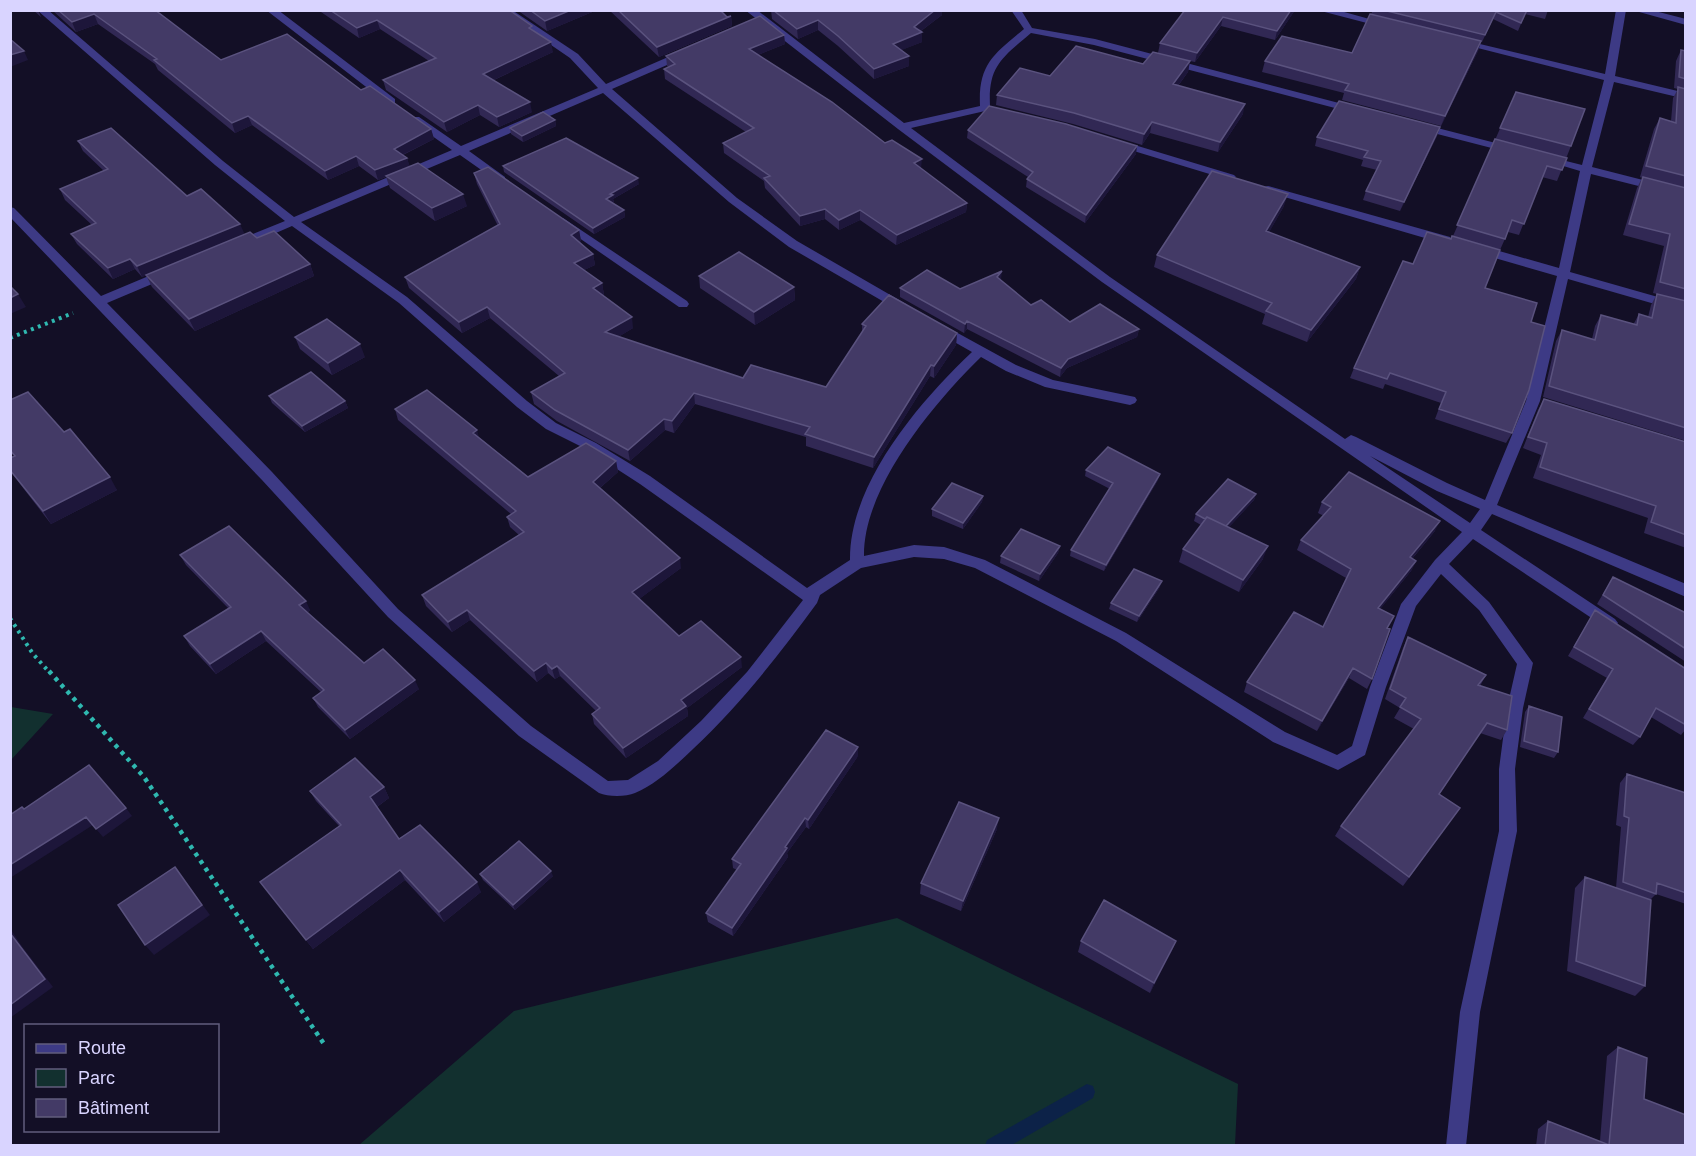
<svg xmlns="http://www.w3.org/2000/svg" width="1696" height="1156" font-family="Arial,sans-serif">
<rect width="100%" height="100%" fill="#130f26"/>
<!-- green -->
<path fill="#12302f" d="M11 707 53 714 11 760H10Z
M897 918 1238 1084 1235 1145H359L514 1011Z"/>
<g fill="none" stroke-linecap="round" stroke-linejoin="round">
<!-- stream -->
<path fill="#0c2248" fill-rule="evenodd" d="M1087 1084 1093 1086 1095 1092 1093 1098 1010 1146H985L987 1140Z"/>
<!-- path-far1 -->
<path stroke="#2fb8b0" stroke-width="4" stroke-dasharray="3 4.5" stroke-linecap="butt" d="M10 338 73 313
M10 618 33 654 50 673"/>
<!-- path -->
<path stroke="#2fb8b0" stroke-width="4.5" stroke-dasharray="4 5" stroke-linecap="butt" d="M49 671 144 777 324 1044"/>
<!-- minor -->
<path fill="#3d3a85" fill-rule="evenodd" d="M37 10H48L223 161 294 217 452 150 411 121V117H419L461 146 598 88 570 58 500 10H512L578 54 606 84 682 51H690V55L612 89 737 198 797 241 906 304 908 307 906 310H898L789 247 729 202 603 93 469 151 505 177V181H497L460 155 301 222 407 297 527 401 556 423 596 443 650 476 807 588 850 560C849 484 919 402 972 352L935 331 933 328 935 325H943L1016 365 1053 380 1135 397 1137 400 1135 403 1130 405 1045 387 1006 371 981 357C934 403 863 487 864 556L914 545 944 547 985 560 1126 633 1285 732 1337 755 1352 746 1370 687 1401 604 1435 560 1462 532 1102 282 898 129 745 10H757L904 123 980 106C978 64 994 54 1024 29L1011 10H1021L1032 28 1095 39 1358 108V112L1354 113 1094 45 1031 33C1002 58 988 66 990 106L1009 111V115L985 111 911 128 1110 277 1345 439 1351 435 1356 437 1447 483 1485 500 1526 401 1557 276 1474 252 1472 249 1478 245 1559 268 1580 171 1540 159 1546 156 1582 165 1604 80 1454 42 1459 39 1605 74 1616 10H1626L1615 76 1686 93V99L1614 82 1592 167 1686 191V198L1591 174 1570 272 1686 305V313L1568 279 1540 401 1497 505 1686 584V597L1492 514 1481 530 1615 619 1618 623 1615 627H1605L1473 539 1449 564 1489 602 1533 663 1523 708 1515 769 1517 831 1480 1012 1466 1146H1446L1460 1012 1499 831V769L1507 708 1517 664 1479 610 1441 574 1416 606 1386 687 1365 755 1338 770 1273 742 1116 641 975 568 944 559 914 557 861 568 820 595 817 603C779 655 740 705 693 749 676 765 657 784 635 793 626 797 608 797 599 793L519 736 388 617 262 480 10 217V207L14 208 101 296 163 270H171V276L107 303 272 472 398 609 531 726 608 781 628 780 658 761 701 721 747 672 803 600 640 484 586 449 546 429 517 407 399 303 292 226 241 248H233V242L285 221 215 165ZM1370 456 1437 491 1480 509 1470 523Z
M266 10H278L395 99V103H387Z
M1317 10H1337L1391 25 1386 28Z
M1632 10H1651L1686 19V25Z
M1418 123 1515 148 1517 150 1511 153 1414 128V124Z
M1118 140 1234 175 1236 177 1230 180 1226 179 1114 145 1113 143Z
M1268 186 1450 237 1452 240 1450 243H1442L1264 191V187Z
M563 218 687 301 689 304 687 307H679L559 224 557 222Z"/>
</g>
<!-- wall -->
<path fill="#312854" d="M33 10H38L41 17Z
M52 10H155L221 60 361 90 431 129 434 139 403 155 407 158 409 166 467 206 435 221 390 188 386 177 378 180 359 166 328 180 252 125 235 133 158 70 155 64 98 24 76 32Z
M321 10H509L533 30 553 52 494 80 532 112 499 127 480 115 447 132 386 90 383 80 429 61 380 29 359 38 321 12Z
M517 10H597L547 31Z
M609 10H720L727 17 731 16 732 26 659 57Z
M771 10H942V15L921 31 922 32V42L901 50 909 56V66L874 79 838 46 818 30 798 39 772 19Z
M1185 10H1295L1275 40 1221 26 1195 62 1190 61 1188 72 1178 86 1243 114 1218 152 1150 133 1142 145 1073 124 996 105 997 95 1050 76 1143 64 1158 53 1160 43Z
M1373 10H1548L1545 19 1525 14 1518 31 1493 19 1482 42H1481L1478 51 1441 126 1342 100 1344 93 1262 72 1265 61 1352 53Z
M784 35 785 44 758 55 885 143 967 203 966 212 896 245 860 220 839 230 825 219 800 226 765 188 764 181 724 153 723 143 746 132 665 79 664 69 669 67 667 66 666 56Z
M1681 50 1686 51V441L1543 397 1556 341 1562 330 1592 339 1595 326 1601 315 1633 325 1639 314 1648 317 1651 305 1657 294 1653 293 1664 246 1623 235 1637 188 1642 178 1640 177 1654 129 1660 118 1671 121 1673 98 1678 89 1674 88 1676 61Z
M1516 92 1571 146 1557 181 1542 177 1519 235 1508 232 1500 250 1453 236Z
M555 120 556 126 523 142 511 134 510 128Z
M1440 127 1437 136 1400 211 1363 200 1366 191 1377 170 1361 166 1363 160 1315 146 1317 137Z
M968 130 1136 154 1085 223 1026 187 1027 179 1028 177 967 138Z
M78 141 187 196 244 234 257 238 310 264 314 276 195 331 152 287 146 275 142 277 135 269 113 279 77 244 71 234 92 225 65 200 60 189 104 171 83 151Z
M503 166 639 184 613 199 614 202 611 203 624 210 625 217 594 234 504 172Z
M474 173 579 230 581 241 579 242 593 254 595 265 584 270 602 283 604 295H603L633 328 618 337 743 378 826 387 862 332V324L957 333 956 345 934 378 930 376 873 468 806 446V437L695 404 674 433 665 430 630 461 557 421 534 404 531 392 559 376 490 318 462 333 409 288 405 277 498 226 477 184Z
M1284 206 1269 232 1360 267 1356 279 1307 342 1262 324 1265 314 1154 267 1157 255Z
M699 276 794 287 795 300 755 325 700 288Z
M1000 280 1031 305 1070 322 1139 329 1137 337 1067 368 1060 377 967 329 964 333 900 297V288L960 289Z
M1485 288 1531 322 1512 433 1506 443 1435 419 1441 403 1385 384 1383 389 1350 378 1354 368Z
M295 337 365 357 332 375 300 349Z
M269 396 345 401 348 408 305 432 272 403Z
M1544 399 1686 442V548L1644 533 1648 518 1533 478 1541 455 1523 448 1538 410Z
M10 400 64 432 117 490 51 524 10 471V458L14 456 10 452Z
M395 409 480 438 528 477 616 461 618 472 600 488 681 568 639 599 679 636 742 667 687 708 688 716 626 758 594 724 592 714 596 711 560 676 555 679 548 673 537 682 470 620 452 632 426 606 422 595 519 535 510 527 507 517 511 514 398 420Z
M1086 470 1158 480 1104 571 1070 556 1071 550 1110 489 1085 476Z
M1256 494 1254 500 1228 528 1263 559 1239 592 1179 562 1183 549 1201 525 1194 521 1196 514Z
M983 496 982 502 963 529 932 516V509Z
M1322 502 1435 531 1412 559 1416 561 1411 571 1380 609 1388 628 1372 679 1367 689 1349 678 1317 731 1244 692 1247 682 1323 627 1346 578 1297 550 1301 540 1324 516 1318 513Z
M1060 546 1058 553 1039 581 1000 563 1001 556Z
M180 555 310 610 307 613 364 663 419 689 350 739 318 707 313 698 321 692 266 641 216 674 190 646 184 636 229 609 186 565Z
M1613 577 1686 613V662L1597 604Z
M1160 587 1137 622 1109 609 1111 603Z
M1595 610 1686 669V729L1681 735 1651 717 1640 737 1633 745 1583 718 1607 678 1568 656Z
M1408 637 1486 675 1480 686 1507 730 1501 740 1480 733 1439 795 1460 808 1403 886 1335 836 1341 826 1414 729 1394 718 1400 708 1385 699 1403 648Z
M1529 706 1558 752 1554 758 1520 747 1525 712Z
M858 756 809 829 806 827 787 853 788 857 733 936 708 922 706 913 737 870 733 868 732 859Z
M1627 774 1686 793V904L1656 894 1650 900 1645 986 1635 996 1567 971 1575 888 1585 877 1616 888 1621 827 1616 825 1620 783Z
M384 787 389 798 377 807 399 839 481 892 444 922 405 880 313 949 260 882 339 826 316 801 310 791Z
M997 829 961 911 920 894 921 883Z
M480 874 553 876 515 910 483 880Z
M1081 941H1176L1150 993 1078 952Z
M1618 1047 1644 1099 1686 1146H1536L1538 1129 1548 1121 1600 1141 1607 1056Z"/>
<!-- shaded-wall -->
<path fill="#1d163a" d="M571 10H597L547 31 545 21Z
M935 10H942V15L918 33 922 32V42L892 54 893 44Z
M1291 10H1295L1275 40 1277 31Z
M94 14 98 24 76 32 72 22Z
M731 16 732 26 659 57 657 47Z
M1223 17 1221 26 1195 62 1197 53Z
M377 20 380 29 359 38 357 28Z
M818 20V30L798 39 797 29Z
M784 35 785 44 750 58 749 49Z
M1481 41 1478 51 1441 126 1445 116Z
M551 42 553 52 485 84 483 74Z
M24 51 28 60 10 67V55Z
M909 56V66L874 79V69Z
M1190 61 1188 72 1171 95 1173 84Z
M530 102 532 112 499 127 497 117Z
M1245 104 1243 114 1218 152 1220 142Z
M478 105 480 115 447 132 444 122Z
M248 116 252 125 235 133 232 123Z
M555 120 556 126 523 142 522 136Z
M1152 122 1150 133 1142 145 1144 134Z
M1440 127 1437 136 1400 211 1404 202Z
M431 129 434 139 396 158 394 149Z
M1137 146 1136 154 1085 223 1086 215Z
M356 156 359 166 328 180 325 171Z
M407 158 410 167 378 180 375 170Z
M922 159 921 169 914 163Z
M638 178 639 184 613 199 614 202 607 206 606 199 610 194Z
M463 194 467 206 435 221 432 208Z
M1288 194 1284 206 1263 243 1266 231Z
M967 203 966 212 896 245 897 235Z
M825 209V219L800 226V216Z
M624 210 625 217 594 234 593 228Z
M860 210V220L839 230V220Z
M240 224 245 235 142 277 137 266Z
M579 230 581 241 573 246 571 235Z
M593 254 595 265 576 274 574 263Z
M130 259 135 269 113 279 108 268Z
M310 264 314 276 195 331 189 319Z
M1360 267 1356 279 1307 342 1311 330Z
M1002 271 1001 280 997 277Z
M602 283 604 295 595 299 593 288Z
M794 287 795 300 755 325 754 312Z
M18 294 26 307 10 314V298Z
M487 307 490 318 462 333 459 322Z
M632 317 633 328 607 344 605 332Z
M967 321V329L964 333 965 324Z
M1139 329 1137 337 1067 368 1060 377 1061 368 1068 359Z
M957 333 956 345 934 378V366Z
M360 344 365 357 332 375 328 363Z
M931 365 930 376 873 468 874 457Z
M694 393 695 404 674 433 672 421Z
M345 401 348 408 305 432 302 426Z
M664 419 665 430 630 461 628 450Z
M477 430 480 441 473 433Z
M616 461 618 472 595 492 593 482Z
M1160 474 1158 480 1104 571 1106 565Z
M110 477 117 490 51 524 43 511Z
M1256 494 1254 500 1222 535 1224 528Z
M983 496 982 502 963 529V523Z
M1440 521 1435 531 1405 567 1410 557Z
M1060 546 1058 553 1039 581 1040 574Z
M1268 546 1263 559 1239 592 1243 580Z
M680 558 681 568 634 603 632 592Z
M1416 561 1411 571 1373 618 1378 608Z
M1162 581 1160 587 1137 622 1139 616Z
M306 601 310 610 304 615 299 605Z
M467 610 470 620 452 632 448 622Z
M261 631 266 641 216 674 210 664Z
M741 657 742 667 687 708 688 716 626 758 623 748 681 700Z
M546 663 548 673 537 682 534 671Z
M557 666 560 676 555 679 552 669Z
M1353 668 1349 678 1317 731 1322 721Z
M415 680 419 689 350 739 345 730Z
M858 747V756L809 829 808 820Z
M384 787 389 798 375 808 370 797Z
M126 808 132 816 103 837 96 829Z
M86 817 93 825 10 878V865Z
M805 818 806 827 787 853 788 857 733 936 732 928 785 847Z
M999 818 997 829 961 911 963 901Z
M175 867 210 915 154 955 145 945Z
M400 870 405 880 313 949 306 940Z
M551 871 553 876 515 910 513 905Z
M477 882 481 892 444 922 439 912Z
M10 928 21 945 53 987 10 1018 13 938 10 933Z
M1176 941 1172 951 1150 993 1154 983Z"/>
<!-- building -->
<path fill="#433a66" stroke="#5a527e" stroke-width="1.5" d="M58 10H155L221 60 287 34 361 90 370 86 431 129 394 149 407 158 375 170 356 156 325 171 248 116 232 123 154 60 157 59 94 14 72 22Z
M330 10H509L532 26 529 28 551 42 483 74 530 102 497 117 478 105 444 122 383 80 436 58 377 20 357 28Z
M530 10H571L545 21Z
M618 10H720L727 17 731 16 657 47Z
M773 10H935L914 27 922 32 893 44 909 56 874 69 838 36 818 20 797 29Z
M1185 10H1291L1277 31 1223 17 1197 53 1160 43Z
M1383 10H1527L1521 23 1496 12 1485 35Z
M1370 14 1481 41 1445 116 1345 90 1349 84 1265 61 1282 36 1352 53Z
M760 16 784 35 749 49 832 102 885 143 892 140 922 159 914 163 967 203 897 235 860 210 839 220 825 209 800 216 764 178 770 176 723 143 754 128 664 69 675 64 666 56Z
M10 39 24 51 10 55Z
M1076 46 1143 64 1153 52 1190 61 1173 84 1245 104 1220 142 1152 122 1144 134 1074 113 997 95 1020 68 1050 76Z
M1681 50 1686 51V79L1679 77Z
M1678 87 1686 89V176L1646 166 1660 118 1676 123Z
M1516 92 1585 109 1571 146 1500 128Z
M1339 101 1440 127 1404 202 1366 191 1381 161 1364 157 1368 151 1317 137Z
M989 106 1066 124 1137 146 1086 215 1027 179 1033 172 968 130Z
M543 112 555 120 522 136 510 128Z
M111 128 187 196 201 189 240 224 137 266 130 259 108 268 71 234 96 223 60 189 108 169 78 141Z
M566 138 638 178 610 194 613 195 606 199 624 210 593 228 503 166Z
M1495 139 1567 158 1562 170 1547 166 1524 224 1512 220 1505 239 1457 225Z
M418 163 463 194 432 208 386 176Z
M488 167 579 230 571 235 593 254 574 263 602 283 593 288 632 317 605 332 743 378 751 365 826 387 866 326 862 324 889 295 957 333 934 366 931 365 874 457 805 434 810 427 694 393 672 421 664 419 628 450 555 410 531 392 565 373 487 307 459 322 405 277 500 224 474 173Z
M1212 171 1288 194 1266 231 1360 267 1311 330 1266 311 1272 303 1157 255Z
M1643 177 1686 188V289L1660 282 1670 234 1629 224Z
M274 231 310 264 189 319 146 275 250 232 257 238Z
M1427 232 1451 239 1452 236 1500 250 1485 288 1537 303 1531 322 1545 326 1529 390 1512 433 1439 409 1446 392 1390 373 1387 379 1354 368 1403 261 1413 264Z
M739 252 794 287 754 312 699 276Z
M927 270 960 289 1002 271 997 277 1031 305 1041 300 1070 322 1100 304 1139 329 1068 359 1061 368 967 321 965 324 900 288Z
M10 286 18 294 10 298Z
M1657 294 1686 301V428L1549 386 1562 330 1595 340 1601 315 1637 325 1639 314 1652 318Z
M327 319 360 344 328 363 295 337Z
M311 372 345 401 302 426 269 396Z
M427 390 477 430 473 433 528 477 586 443 616 461 593 482 680 558 632 592 679 636 701 621 741 657 681 700 686 706 623 748 592 714 600 708 557 666 552 669 546 663 534 671 467 610 448 622 422 595 524 532 507 517 516 511 395 409Z
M28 392 64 432 70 429 110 477 43 511 10 470V458L15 456 10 450V400Z
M1544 399 1686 442V535L1651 522 1656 506 1540 467 1547 443 1528 437Z
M1108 447 1160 474 1106 565 1071 550 1113 483 1086 470Z
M1349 472 1440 521 1410 557 1416 561 1378 608 1394 616 1387 628 1390 629 1372 679 1353 668 1322 721 1247 682 1294 612 1323 627 1351 569 1301 540 1331 507 1322 502Z
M1228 479 1256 494 1226 526 1207 517 1205 519 1196 514Z
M952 483 983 496 963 523 932 509Z
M1207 517 1268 546 1243 580 1183 549Z
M229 526 306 601 299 605 364 663 383 649 415 680 345 730 313 698 324 690 261 631 210 664 184 636 231 607 180 555Z
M1021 529 1060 546 1040 574 1001 556Z
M1134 569 1162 581 1139 616 1111 603Z
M1613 577 1686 613V649L1603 595Z
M1595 610 1686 669V725L1656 708 1640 737 1589 709 1613 669 1574 647Z
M1408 637 1486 675 1478 685 1512 696 1507 730 1487 723 1439 794 1460 808 1409 877 1341 826 1421 719 1400 707 1406 698 1390 689Z
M1529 706 1562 717 1558 752 1524 741Z
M826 730 858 747 808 820 805 818 785 847 787 848 732 928 706 913 741 864 732 859Z
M355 758 384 787 370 797 399 839 420 825 477 882 439 912 400 870 306 940 260 882 341 825 310 791Z
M89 765 126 808 96 829 86 817 10 865V815L22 807 24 809Z
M1627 774 1686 793V893L1657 883 1656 894 1623 882 1629 818 1624 816Z
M959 802 999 818 963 901 921 883Z
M519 841 551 871 513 905 480 874Z
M175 867 202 905 145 945 118 905Z
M1585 877 1651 900 1645 986 1576 961Z
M1104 900 1176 941 1154 983 1081 941Z
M10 933 45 979 10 1005Z
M1618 1047 1647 1058 1644 1099 1686 1115V1146H1545L1548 1121 1609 1145Z"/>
<!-- border -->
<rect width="1696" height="1156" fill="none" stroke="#d9d4ff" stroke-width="24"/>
<!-- legend -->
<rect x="24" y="1024" width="195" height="108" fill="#130f26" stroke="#625e7d" stroke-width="1.5"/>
<rect x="36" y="1044" width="30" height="9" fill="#3d3a85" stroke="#625e7d" stroke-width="1.5"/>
<text x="78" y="1054" font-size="18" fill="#d9d4ff">Route</text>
<rect x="36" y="1069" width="30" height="18" fill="#12302f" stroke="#625e7d" stroke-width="1.5"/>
<text x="78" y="1084" font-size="18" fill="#d9d4ff">Parc</text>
<rect x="36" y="1099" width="30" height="18" fill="#433a66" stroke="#625e7d" stroke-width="1.5"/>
<text x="78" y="1114" font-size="18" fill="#d9d4ff">Bâtiment</text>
</svg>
